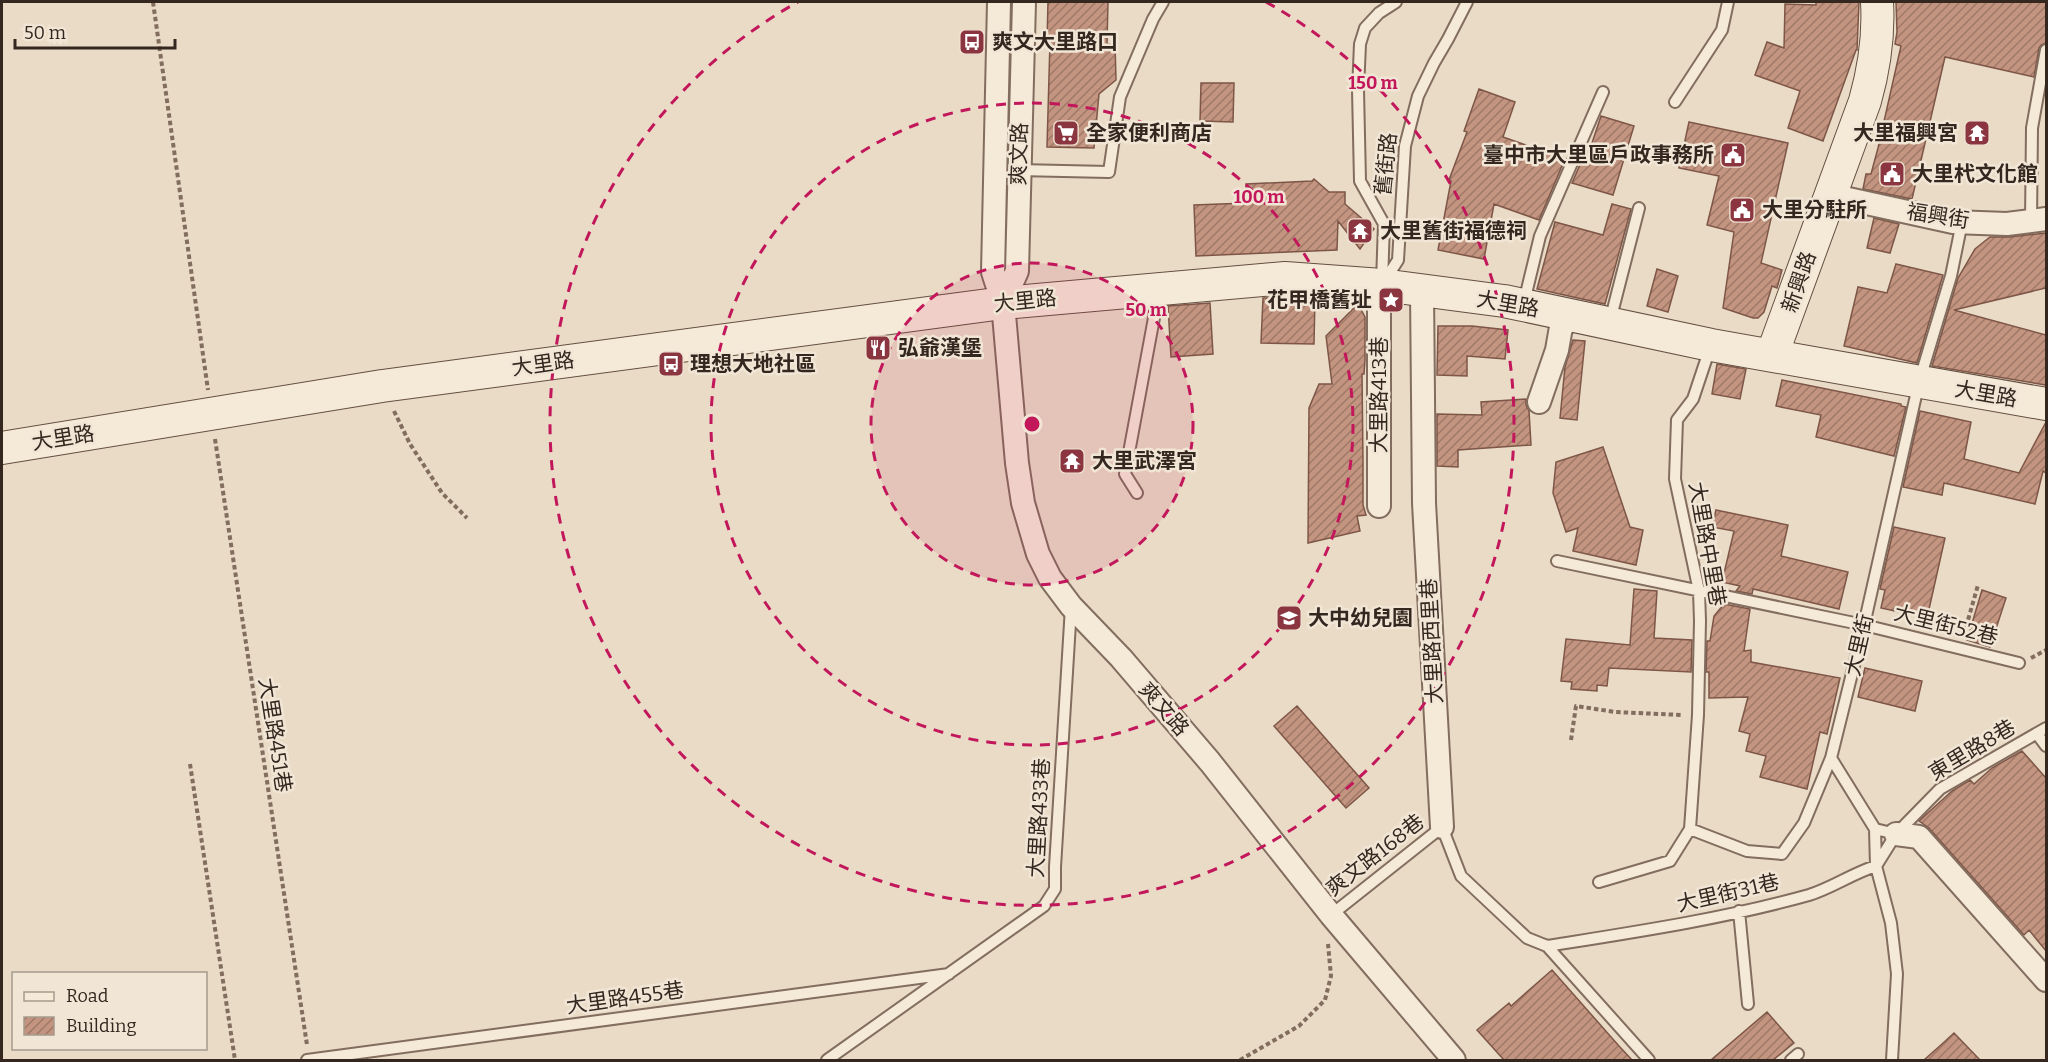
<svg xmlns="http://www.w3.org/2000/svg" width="2048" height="1062" font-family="Bitter,'Noto Sans TC',serif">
<defs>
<pattern id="building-hatch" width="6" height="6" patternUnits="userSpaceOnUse" patternTransform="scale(1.5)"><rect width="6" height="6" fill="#c39480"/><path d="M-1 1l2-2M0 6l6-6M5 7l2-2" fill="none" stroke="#9f7968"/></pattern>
</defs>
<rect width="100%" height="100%" fill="#e9dbc6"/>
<!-- building -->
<path fill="url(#building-hatch)" stroke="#7e5647" stroke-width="1.5" d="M1048 2H1108L1107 44H1115L1116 80 1099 94 1094 148 1047 147 1050 41H1047Z
M1816 2H1859L1857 50H1856L1823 141 1788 128 1800 91 1755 75 1767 42 1784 48 1785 4 1816 5Z
M1896 2H2046V43L2041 45 2039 48 2034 77 1945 57 1912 199 1863 189 1866 174H1871L1878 148 1901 46 1895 44 1897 32Z
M1201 83H1234L1233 122 1200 121Z
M1479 89 1515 102 1503 137 1565 159 1539 220 1494 204 1484 259 1438 250 1451 181 1449 180 1467 132 1464 131Z
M1601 116 1634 126 1613 195 1572 183 1586 151 1589 152Z
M1689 122 1788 143 1761 263 1782 270 1777 288 1772 286 1764 312 1758 318H1753L1723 308 1734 232 1707 225 1719 176 1679 168Z
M1314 179 1329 192H1345V204L1374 229 1360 249 1338 221 1337 250 1196 256 1194 205 1247 203 1246 184 1312 181Z
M1612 204 1631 209 1605 304 1537 289 1555 222 1603 235Z
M1874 218 1899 224 1890 253 1867 248Z
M2046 233V288L1954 310 2046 335V385L1932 366 1958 278 1975 249 1990 237H2009Z
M1896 264 1943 275 1917 363 1844 346 1858 287 1887 293Z
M1657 269 1678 276 1668 312 1647 306Z
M1263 298H1315L1314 344 1261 343Z
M1210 303 1213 354 1171 357 1168 306Z
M1358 304 1365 317V360L1364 374H1362L1363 463V505L1366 515 1357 516 1360 531 1308 543 1309 408 1319 384H1332L1326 336Z
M1438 326H1472L1508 330 1505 359 1467 356V376L1437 375Z
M1573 340 1585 341 1577 420 1560 418 1565 367Z
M1717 364 1746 369 1740 399 1712 394Z
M1782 380 1901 404V406L1906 407 1894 456 1816 437 1821 415 1776 406Z
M1526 399V405L1529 411 1531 445 1458 450V467L1437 466V414L1482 415 1481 402Z
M1920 411 1971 422 1964 459 2019 473 2046 422V473L2043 471 2035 504 1944 483 1942 495 1903 487Z
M1603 447 1630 527 1643 530 1636 565 1573 551 1578 528 1566 532 1553 493 1556 462Z
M1716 510 1788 525 1781 556 1848 572 1839 609 1753 589 1752 594 1736 591 1740 586 1722 582 1734 531 1712 527Z
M1894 527 1945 538 1927 618 1881 608 1885 590 1880 589Z
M1634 589 1657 591 1654 638 1692 640 1691 672 1609 668 1607 686 1597 685V691L1571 689 1572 682 1561 681 1566 639 1630 645Z
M1982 590 2006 598 1990 647 1967 640Z
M1724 604 1750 609 1744 651 1751 650V662L1840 678 1827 734 1820 732 1807 789 1760 777 1766 756 1746 751 1750 734 1739 731 1748 697 1709 698V672H1706L1707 641H1710L1714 616Z
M1865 668 1922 681 1915 711 1858 697Z
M1297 706 1369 788 1346 808 1274 726Z
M2022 751 2046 778V951L2029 930 2024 935 1929 828 1919 821 1952 791 1970 780 1974 784 1992 768Z
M1552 970 1619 1046 1632 1060H1504L1477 1030 1509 1003 1511 1006Z
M1767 1012 1794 1043 1773 1060H1711Z
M1954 1033 1980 1060H1924L1942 1044Z"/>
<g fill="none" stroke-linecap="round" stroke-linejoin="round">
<!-- lane casing -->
<g stroke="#826d5e" stroke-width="14">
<path id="lane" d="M1675 102 1722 30 1728 2
M1018 170 1109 172 1120 97 1153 19 1163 2
M2031 221 2032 128 2046 50
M1382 282 1384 224 1360 181 1358 90 1360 44 1365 28 1379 13 1396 2
M1384 282 1398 260 1405 146 1418 96 1434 63 1448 39 1467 2
M1524 302 1540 236 1603 92
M1610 321 1639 208
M1137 493 1125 474 1159 291
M1557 561 1864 625 2019 663
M2037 734 2046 746
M1690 829 1747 851 1782 854 1804 823 1831 758
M1875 829 1876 866 1891 923 1897 974 1892 1060
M1896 834 1875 829 1831 758 1864 625 1919 382 1951 276 1962 222
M1599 882 1670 861 1690 829 1698 715 1700 621 1699 591 1675 479 1677 420 1693 399 1710 348
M1739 911 1748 1004
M1331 915 1442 827 1461 876 1527 938 1547 946 1649 1060
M1547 946C1635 932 1723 919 1809 895 1832 888 1853 873 1876 866L1896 834 1940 789 2046 728
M307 1060 949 974
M827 1060 1044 906 1055 889V867L1071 607
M1791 1060 1798 1054"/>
</g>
<!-- street casing -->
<g stroke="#826d5e" stroke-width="26">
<path id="street" d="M999 2 993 272 1003 303 1017 463 1023 503 1038 554 1050 578 1071 606 1121 658 1210 762 1331 915 1454 1060
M1830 195 1953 222 2007 224 2046 219
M1422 291 1424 503 1442 827
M1003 303 1017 271 1024 2
M1539 402 1557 350 1561 327 1574 316
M1379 506V298L1382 285
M1896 834 1919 837 2046 980"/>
</g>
<!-- secondary casing -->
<g stroke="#644f41" stroke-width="34">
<path id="secondary" d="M1772 355 1865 101C1874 69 1879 35 1877 2
M2 448 382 386 1003 303 1285 278 1382 285 1504 301 1711 345 2046 404"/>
</g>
<!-- path -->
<path stroke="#826d5e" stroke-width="4" stroke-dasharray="4.5 3" stroke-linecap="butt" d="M153 2 208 390
M394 411 410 444 442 493 467 518
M215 439 307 1045
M1964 634 1978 585
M2031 658 2046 650
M1571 740 1576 706 1615 712 1682 715
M190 764 235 1060
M1240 1060 1299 1026 1325 1000 1331 976 1328 944"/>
<!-- lane -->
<use href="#lane" stroke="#f5e9d8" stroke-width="10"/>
<!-- street -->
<use href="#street" stroke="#f5e9d8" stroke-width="22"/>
<!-- secondary -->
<use href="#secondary" stroke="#f5e9d8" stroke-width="32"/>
</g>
<!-- distance rings -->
<circle cx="1032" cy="424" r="161" fill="#c2185b" fill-opacity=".12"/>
<g fill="none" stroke="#c2185b" stroke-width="3" stroke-dasharray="10 8">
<circle cx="1032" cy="424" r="161"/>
<circle cx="1032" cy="424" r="321"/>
<path d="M1266 2A482 482 0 1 1 798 2"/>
</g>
<!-- icons -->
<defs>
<g id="bus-square" transform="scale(1.35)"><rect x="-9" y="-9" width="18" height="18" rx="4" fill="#8a353f" stroke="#f1e6d5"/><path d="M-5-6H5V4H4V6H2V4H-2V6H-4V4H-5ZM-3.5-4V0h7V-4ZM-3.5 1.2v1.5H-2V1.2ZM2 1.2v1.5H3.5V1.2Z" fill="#fff"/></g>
<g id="supermarket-square" transform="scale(1.35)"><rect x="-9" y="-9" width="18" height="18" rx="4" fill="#8a353f" stroke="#f1e6d5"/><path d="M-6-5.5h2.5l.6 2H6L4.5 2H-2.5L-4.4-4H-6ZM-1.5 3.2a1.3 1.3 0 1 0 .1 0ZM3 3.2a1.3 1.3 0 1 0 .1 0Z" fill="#fff"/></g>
<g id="temple-square" transform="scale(1.35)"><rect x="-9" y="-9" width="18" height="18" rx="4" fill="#8a353f" stroke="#f1e6d5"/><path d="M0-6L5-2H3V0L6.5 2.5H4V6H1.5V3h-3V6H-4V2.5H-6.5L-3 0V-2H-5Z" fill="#fff"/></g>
<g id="civic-square" transform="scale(1.35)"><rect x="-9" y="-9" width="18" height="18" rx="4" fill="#8a353f" stroke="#f1e6d5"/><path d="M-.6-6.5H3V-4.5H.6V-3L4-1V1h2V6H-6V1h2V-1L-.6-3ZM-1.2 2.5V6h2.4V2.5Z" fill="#fff"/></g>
<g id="sight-square" transform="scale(1.35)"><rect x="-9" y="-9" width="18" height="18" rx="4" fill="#8a353f" stroke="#f1e6d5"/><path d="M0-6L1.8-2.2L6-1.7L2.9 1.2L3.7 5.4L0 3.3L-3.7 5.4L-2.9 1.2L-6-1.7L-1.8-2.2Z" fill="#fff"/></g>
<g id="restaurant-square" transform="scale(1.35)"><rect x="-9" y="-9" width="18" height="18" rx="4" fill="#8a353f" stroke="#f1e6d5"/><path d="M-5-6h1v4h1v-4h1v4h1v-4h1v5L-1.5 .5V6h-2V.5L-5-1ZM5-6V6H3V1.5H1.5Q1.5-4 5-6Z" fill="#fff"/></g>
<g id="school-square" transform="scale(1.35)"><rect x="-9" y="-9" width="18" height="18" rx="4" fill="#8a353f" stroke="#f1e6d5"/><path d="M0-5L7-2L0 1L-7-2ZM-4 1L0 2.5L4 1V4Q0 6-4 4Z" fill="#fff"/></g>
</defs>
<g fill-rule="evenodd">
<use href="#bus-square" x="972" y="42"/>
<use href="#supermarket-square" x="1066" y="133"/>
<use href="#temple-square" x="1977" y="133"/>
<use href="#civic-square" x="1733" y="155"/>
<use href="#civic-square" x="1892" y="174"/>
<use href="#civic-square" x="1742" y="210"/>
<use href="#temple-square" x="1360" y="231"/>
<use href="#sight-square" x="1391" y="300"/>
<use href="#restaurant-square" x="878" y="348"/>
<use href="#bus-square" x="671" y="364"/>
<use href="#temple-square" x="1072" y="461"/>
<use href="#school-square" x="1289" y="618"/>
</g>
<g text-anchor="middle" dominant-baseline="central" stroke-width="5" stroke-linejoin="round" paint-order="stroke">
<!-- poi labels -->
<g font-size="21" font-weight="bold" fill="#342720" stroke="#f1e6d5" text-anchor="start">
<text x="992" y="42">爽文大里路口</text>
<text x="1086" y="133">全家便利商店</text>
<text x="1958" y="133" text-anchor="end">大里福興宮</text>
<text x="1714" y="155" text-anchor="end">臺中市大里區戶政事務所</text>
<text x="1912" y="174">大里杙文化館</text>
<text x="1762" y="210">大里分駐所</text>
<text x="1380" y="231">大里舊街福德祠</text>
<text x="1372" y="300" text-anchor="end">花甲橋舊址</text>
<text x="898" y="348">弘爺漢堡</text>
<text x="690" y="364">理想大地社區</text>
<text x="1092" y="461">大里武澤宮</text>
<text x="1308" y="618">大中幼兒園</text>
</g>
<!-- street labels -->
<g font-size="21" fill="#342720" stroke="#f1e6d5">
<text transform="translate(1019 154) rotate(-88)">爽文路</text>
<text transform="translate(1386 164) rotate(-84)">舊街路</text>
<text transform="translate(1938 216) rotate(9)">福興街</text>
<text transform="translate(1799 282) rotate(-71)">新興路</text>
<text transform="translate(1025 301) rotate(-6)">大里路</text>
<text transform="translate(1508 304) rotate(10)">大里路</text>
<text transform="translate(543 364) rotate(-8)">大里路</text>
<text transform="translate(1986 394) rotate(10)">大里路</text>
<text transform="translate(1379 395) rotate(-90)">大里路413巷</text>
<text transform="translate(63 438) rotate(-9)">大里路</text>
<text transform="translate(1707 544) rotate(80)">大里路中里巷</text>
<text transform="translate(1946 625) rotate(14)">大里街52巷</text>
<text transform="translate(1432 641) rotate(-93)">大里路西里巷</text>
<text transform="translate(1859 645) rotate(-77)">大里街</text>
<text transform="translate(1164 709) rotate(49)">爽文路</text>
<text transform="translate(275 735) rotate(81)">大里路451巷</text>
<text transform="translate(1972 750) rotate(-31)">東里路8巷</text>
<text transform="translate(1039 818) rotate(-87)">大里路433巷</text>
<text transform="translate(1375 855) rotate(-38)">爽文路168巷</text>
<text transform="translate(1728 893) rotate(-13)">大里街31巷</text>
<text transform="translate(625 998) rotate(-8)">大里路455巷</text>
</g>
</g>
<circle cx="1032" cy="424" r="9" fill="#c2185b" stroke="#f1e6d5" stroke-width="3"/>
<g font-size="18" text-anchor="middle" font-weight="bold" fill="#c2185b" stroke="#f1e6d5" stroke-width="5" stroke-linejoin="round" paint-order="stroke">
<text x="1373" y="89">150 m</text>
<text x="1259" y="203">100 m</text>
<text x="1146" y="316">50 m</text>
</g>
<!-- border -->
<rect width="2048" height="1062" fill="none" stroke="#342720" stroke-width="6"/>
<!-- legend -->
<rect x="12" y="972" width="195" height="78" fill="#f1e6d5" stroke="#a59a8d" stroke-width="1.5"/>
<rect x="24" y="992" width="30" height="9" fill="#f5e9d8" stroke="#a59a8d" stroke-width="1.5"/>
<text x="66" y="1002" font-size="18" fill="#342720">Road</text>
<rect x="24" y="1017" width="30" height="18" fill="url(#building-hatch)" stroke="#a59a8d" stroke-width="1.5"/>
<text x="66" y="1032" font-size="18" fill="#342720">Building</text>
<!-- scale -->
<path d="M15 39v9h160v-9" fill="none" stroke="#342720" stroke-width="3"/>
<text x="24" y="39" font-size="18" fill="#342720" stroke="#f1e6d5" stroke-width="4.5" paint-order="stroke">50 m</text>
</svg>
